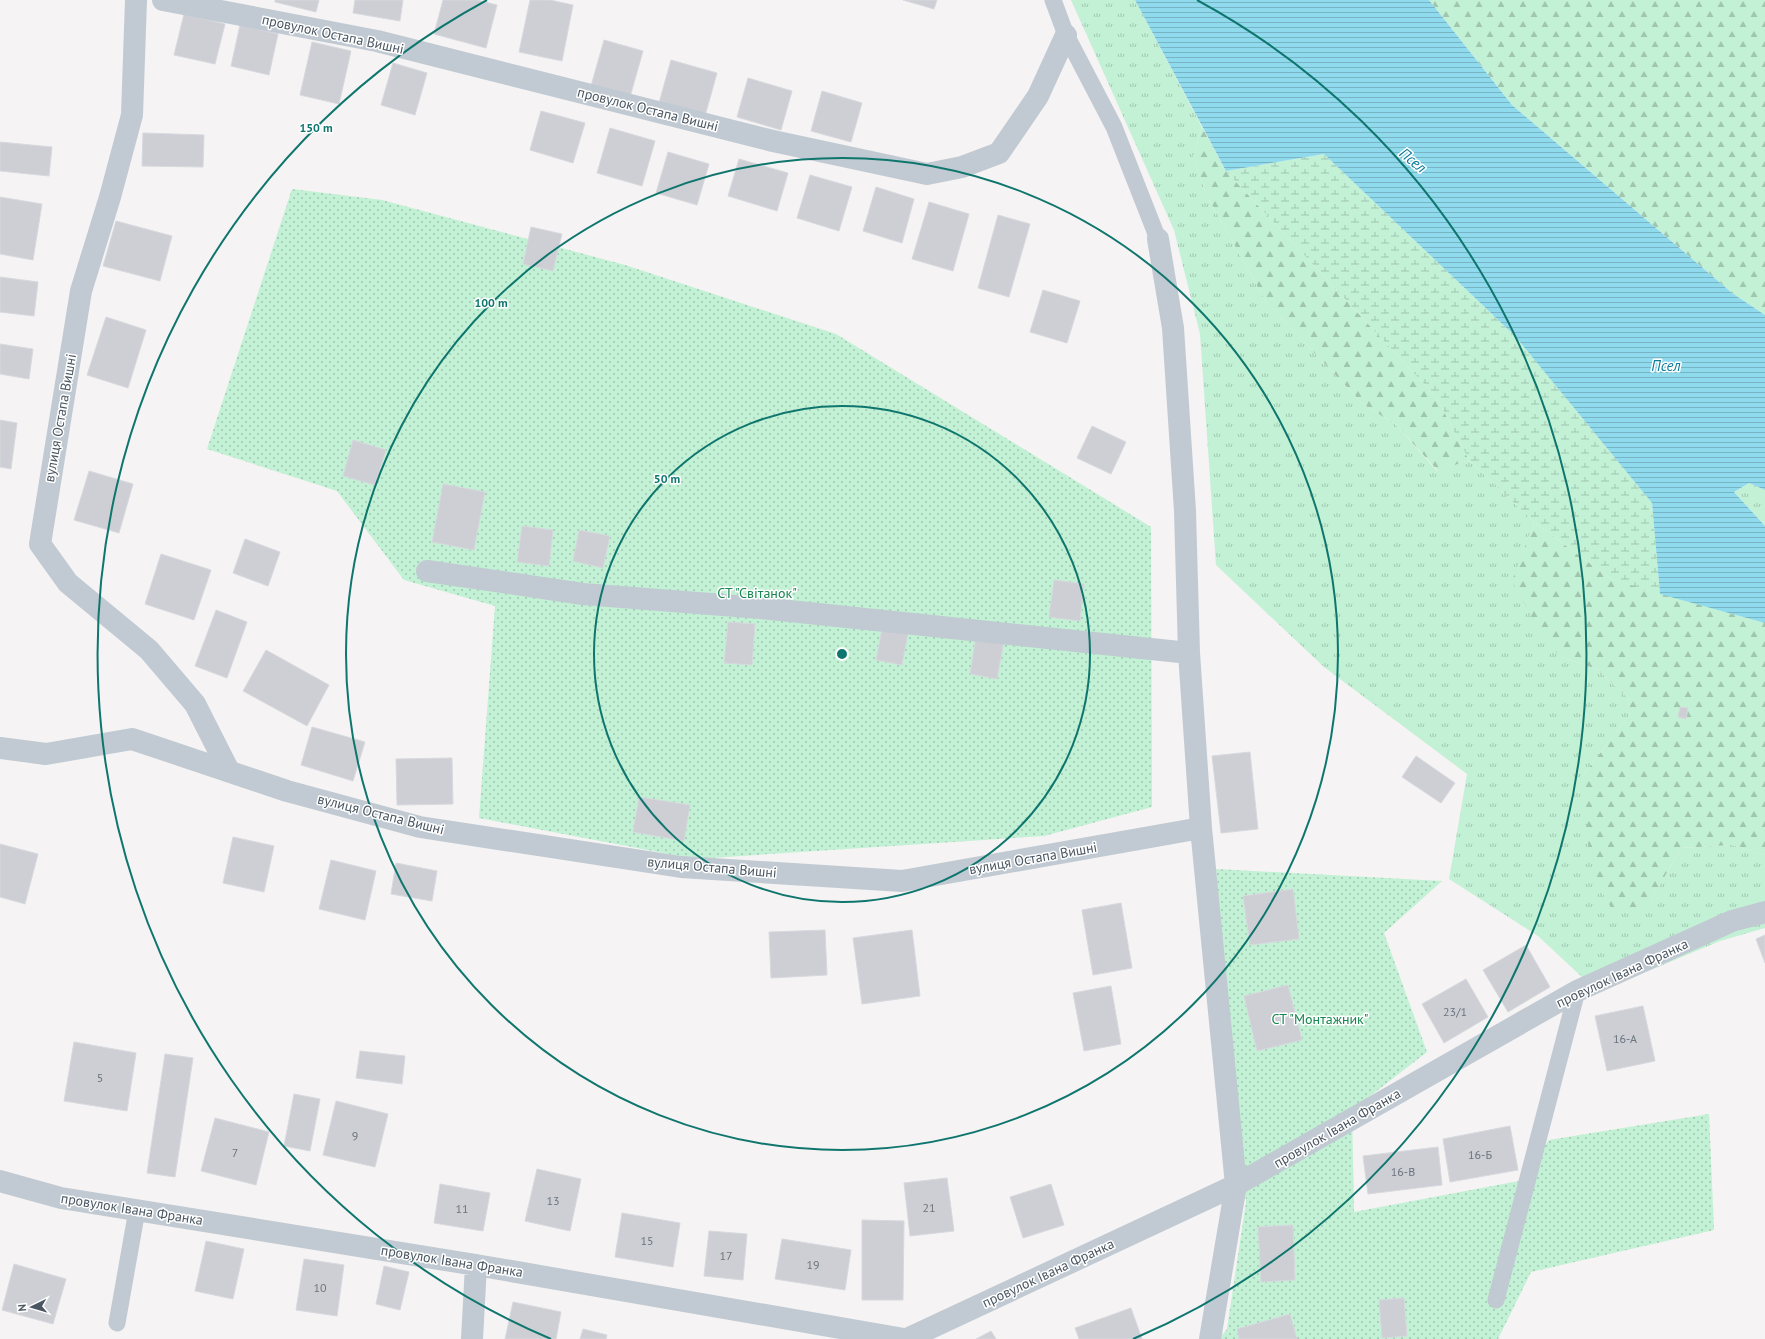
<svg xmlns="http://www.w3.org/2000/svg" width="1765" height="1339" font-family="'PT Sans',sans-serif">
<defs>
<pattern id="grass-tufts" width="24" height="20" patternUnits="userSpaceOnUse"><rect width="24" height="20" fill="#c3f1d5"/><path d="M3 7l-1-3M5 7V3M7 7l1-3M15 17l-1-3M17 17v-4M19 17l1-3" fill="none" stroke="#a0c6b0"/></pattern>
<pattern id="forest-firs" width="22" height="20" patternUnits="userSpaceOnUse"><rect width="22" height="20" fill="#c3f1d5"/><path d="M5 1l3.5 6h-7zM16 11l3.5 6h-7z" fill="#a0c6b0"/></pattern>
<pattern id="wetland-marsh" width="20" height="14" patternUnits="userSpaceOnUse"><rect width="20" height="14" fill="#c3f1d5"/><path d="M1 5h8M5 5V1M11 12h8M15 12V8" fill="none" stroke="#a0c6b0"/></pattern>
<pattern id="garden-dots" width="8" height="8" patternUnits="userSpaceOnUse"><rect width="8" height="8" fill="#c3f1d5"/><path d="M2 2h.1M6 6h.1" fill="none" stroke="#a0c6b0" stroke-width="1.8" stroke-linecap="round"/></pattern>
<pattern id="water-rules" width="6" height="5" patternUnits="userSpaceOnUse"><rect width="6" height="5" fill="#90daee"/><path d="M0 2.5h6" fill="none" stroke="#78b4c4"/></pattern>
</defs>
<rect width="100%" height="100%" fill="#f5f3f3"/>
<!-- grass -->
<path fill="url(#grass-tufts)" d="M1071 0H1135L1202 127 1193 157 1206 194 1266 302 1363 404 1396 425 1437 471 1469 460 1534 522 1513 581 1561 657 1597 669 1627 697 1630 715 1583 775 1650 902 1681 848 1732 845 1765 855V928L1720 941 1598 992 1538 936 1449 879 1467 774 1324 667 1216 565 1200 334 1174 230Z
M1749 483 1765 490V526L1734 492Z"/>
<!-- forest -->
<path fill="url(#forest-firs)" d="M1429 0H1765V315L1732 293 1512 105Z
M1202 127 1226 171 1437 398 1469 460 1438 471 1396 425 1363 404 1266 302 1206 194 1193 157Z
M1534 522 1611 579 1765 623V855L1732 845 1681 848 1650 902 1632 912 1611 907 1601 891 1589 853 1583 775 1630 715 1627 697 1597 669 1561 657 1545 641 1512 581Z"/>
<!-- wetland -->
<path fill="url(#wetland-marsh)" d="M1324 154 1515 336 1652 503 1660 594 1611 579 1534 522 1469 460 1437 398 1226 171Z"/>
<!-- garden -->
<path fill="url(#garden-dots)" d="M292 189 382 200 625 265 836 334 1151 527 1152 807 1044 836 695 859 479 818 495 606 404 580 337 491 207 449Z
M1216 869 1442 881 1384 933 1427 1052 1352 1110 1354 1212 1519 1181 1549 1140 1709 1114 1714 1230 1531 1272 1498 1339H1219L1227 1329 1246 1202Z"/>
<!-- water -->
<path fill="url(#water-rules)" d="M1135 0H1429L1512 105 1732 293 1765 315V490L1749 483 1734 492 1765 526V623L1660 594 1652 503 1515 336 1324 154 1226 171Z"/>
<!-- building -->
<path fill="#cdcfd5" stroke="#d7d9de" d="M275 0H319L316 12 275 2Z
M355 0H403L400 21 353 13Z
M443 0H477L497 5 486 48 434 34Z
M530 0H550L573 5 562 61 519 52Z
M903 0H937L934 9Z
M184 14 225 24 215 64 174 55Z
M240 25 278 34 269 75 231 66Z
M604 40 643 51 630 97 591 86Z
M312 42 351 51 339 104 300 95Z
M671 60 717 73 705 116 659 103Z
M393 63 427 73 415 115 381 105Z
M748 78 792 91 781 130 737 117Z
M822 91 862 103 851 142 811 131Z
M541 111 585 123 573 163 530 150Z
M610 128 655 141 642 186 597 173Z
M143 133 204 135 203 167 142 166Z
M0 142 52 147 49 176 0 171Z
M668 152 709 164 697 205 656 193Z
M739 159 788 173 777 211 728 196Z
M810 175 852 187 839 231 797 218Z
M876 187 914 199 902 243 863 231Z
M0 197 42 204 33 260 0 254Z
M929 202 969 214 953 271 912 259Z
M998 215 1030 224 1009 297 978 288Z
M116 221 172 236 160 281 103 266Z
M531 227 562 234 553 271 523 264Z
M0 277 38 282 34 316 0 312Z
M1043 290 1080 301 1067 343 1030 332Z
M106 317 146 330 128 388 87 375Z
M0 344 33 349 29 379 0 374Z
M0 420 17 423 11 469 0 467Z
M1092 426 1126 442 1111 474 1077 458Z
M353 440 386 450 375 485 343 476Z
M89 471 133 484 119 533 74 520Z
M443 484 485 492 474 550 432 542Z
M522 526 553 530 549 566 517 562Z
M579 530 610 536 603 568 573 561Z
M245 539 280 552 268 586 233 573Z
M161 554 211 570 194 620 145 604Z
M1054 580 1084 584 1080 621 1049 617Z
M216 610 247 622 227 678 195 666Z
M728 622 755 624 752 665 724 663Z
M882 629 908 633 902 665 876 660Z
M976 636 1004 641 997 679 970 674Z
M266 650 329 685 307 726 243 691Z
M1680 707 1688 708 1686 719 1678 717Z
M312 727 365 742 353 781 301 765Z
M1250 752 1258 829 1221 833 1212 756Z
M1416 756 1455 783 1441 803 1402 777Z
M452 758 453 804 397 805 396 759Z
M639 797 690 805 684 841 633 832Z
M233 837 274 846 264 892 223 883Z
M0 844 38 854 25 904 0 897Z
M331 860 376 871 365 920 319 909Z
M396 863 437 871 432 901 391 894Z
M1293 889 1299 939 1250 945 1243 896Z
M1121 903 1132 968 1093 975 1082 910Z
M825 930 827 975 771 978 769 932Z
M912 930 920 996 862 1004 853 938Z
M1765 935V963L1756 939Z
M1526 945 1550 987 1508 1012 1483 970Z
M1466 979 1488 1017 1444 1043 1422 1004Z
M1288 985 1302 1040 1257 1051 1244 996Z
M1111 986 1121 1044 1084 1051 1073 993Z
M1643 1006 1655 1061 1607 1071 1595 1016Z
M74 1042 136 1053 127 1111 64 1101Z
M360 1051 405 1056 402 1084 356 1078Z
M165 1054 193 1058 175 1177 147 1173Z
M294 1094 320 1099 310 1151 284 1146Z
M336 1101 388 1114 375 1167 323 1155Z
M215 1118 269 1132 256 1185 201 1171Z
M1510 1126 1518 1170 1450 1182 1443 1139Z
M1438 1147 1442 1185 1368 1194 1363 1156Z
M537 1169 581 1179 570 1231 525 1221Z
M947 1178 954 1231 910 1236 904 1183Z
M440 1184 490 1193 483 1231 434 1223Z
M1051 1184 1064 1225 1023 1238 1010 1197Z
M622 1213 680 1223 673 1267 615 1257Z
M862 1220 904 1221 903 1300H862Z
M1293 1225 1295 1280 1261 1282 1258 1227Z
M709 1231 747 1234 743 1280 704 1276Z
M782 1239 851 1250 845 1290 775 1279Z
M206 1241 244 1249 233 1299 195 1291Z
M304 1259 344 1265 337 1316 296 1310Z
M14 1264 66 1279 53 1324 2 1310Z
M384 1266 409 1272 400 1310 376 1304Z
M1404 1298 1407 1336 1382 1338 1379 1300Z
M513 1302 561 1312 556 1339H505Z
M1131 1308 1142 1339H1079L1075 1328Z
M1290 1314 1297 1339H1239L1237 1329Z
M583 1329 607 1335 606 1339H580Z
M991 1331 996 1339H976Z"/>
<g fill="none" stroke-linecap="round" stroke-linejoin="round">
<!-- service -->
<path stroke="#c1cad2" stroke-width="17" d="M1053 0 1066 35 1114 127 1158 239
M1496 1300 1577 991
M117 1323 137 1210"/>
<!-- minor -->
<path stroke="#c1cad2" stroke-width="22" d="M136 0 132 115 110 197 81 291 40 544 68 583 149 650 195 704 229 771
M163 0 377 41 773 141 927 174 962 167 999 153 1038 96 1066 35
M1158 239 1173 328 1185 511 1189 653 1201 828 1236 1185 1210 1339
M427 571 583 594 761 608 1189 653
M0 748 46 754 132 739 287 791 420 827 681 867 902 881 1201 828
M0 1181 61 1198 476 1265 904 1339
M472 1339 476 1265
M907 1339 1236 1185 1577 991 1732 921 1765 912"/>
</g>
<!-- distance rings -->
<g fill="none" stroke="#0f766e" stroke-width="2">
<circle cx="842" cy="654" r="248"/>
<circle cx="842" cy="654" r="496"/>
<path d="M551 1339A744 744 0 0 1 487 0M1197 0A744 744 0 0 1 1133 1339"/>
</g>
<g text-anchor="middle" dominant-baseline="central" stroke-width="3" stroke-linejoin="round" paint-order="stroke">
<!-- number labels -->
<g font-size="12" fill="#6b747e">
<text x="1455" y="1011">23/1</text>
<text x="1625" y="1038">16-А</text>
<text x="100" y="1077">5</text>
<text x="355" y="1135">9</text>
<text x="235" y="1152">7</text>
<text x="1480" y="1154">16-Б</text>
<text x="1403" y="1171">16-В</text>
<text x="553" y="1200">13</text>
<text x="929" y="1207">21</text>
<text x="462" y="1208">11</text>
<text x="647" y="1240">15</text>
<text x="726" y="1255">17</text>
<text x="813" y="1264">19</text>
<text x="320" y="1287">10</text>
</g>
<!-- street labels -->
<g font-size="14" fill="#4a5661" stroke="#fff">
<text transform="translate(333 34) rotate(12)">провулок Остапа Вишні</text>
<text transform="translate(648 109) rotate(14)">провулок Остапа Вишні</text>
<text transform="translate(60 418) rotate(-80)">вулиця Остапа Вишні</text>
<text transform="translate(381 814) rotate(14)">вулиця Остапа Вишні</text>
<text transform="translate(1033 858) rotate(-10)">вулиця Остапа Вишні</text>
<text transform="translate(712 867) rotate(5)">вулиця Остапа Вишні</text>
<text transform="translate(1622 973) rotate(-25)">провулок Івана Франка</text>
<text transform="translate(1337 1128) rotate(-30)">провулок Івана Франка</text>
<text transform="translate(132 1209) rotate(9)">провулок Івана Франка</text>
<text transform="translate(452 1261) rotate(9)">провулок Івана Франка</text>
<text transform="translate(1048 1273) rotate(-25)">провулок Івана Франка</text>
</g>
<!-- park labels -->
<g font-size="14" fill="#17864f" stroke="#fff">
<text x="757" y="593">СТ "Світанок"</text>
<text x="1320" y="1019">СТ "Монтажник"</text>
</g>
<!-- water labels -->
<g font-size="15" font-style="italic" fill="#0c7c9b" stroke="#fff">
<text transform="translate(1413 160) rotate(39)">Псел</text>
<text x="1666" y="365">Псел</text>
</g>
</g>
<circle cx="842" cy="654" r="6" fill="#0f766e" stroke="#fff" stroke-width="2"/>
<g font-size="12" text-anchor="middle" font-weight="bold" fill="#0f766e" stroke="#fff" stroke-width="3" stroke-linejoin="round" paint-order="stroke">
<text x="316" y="132">150 m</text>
<text x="491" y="307">100 m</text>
<text x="667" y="483">50 m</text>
</g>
<!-- north arrow -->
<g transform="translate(32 1307) rotate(265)" stroke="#ffffff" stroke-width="3" paint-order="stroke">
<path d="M0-3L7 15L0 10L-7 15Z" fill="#4a5661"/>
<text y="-6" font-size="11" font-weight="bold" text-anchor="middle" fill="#4a5661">N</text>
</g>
</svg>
